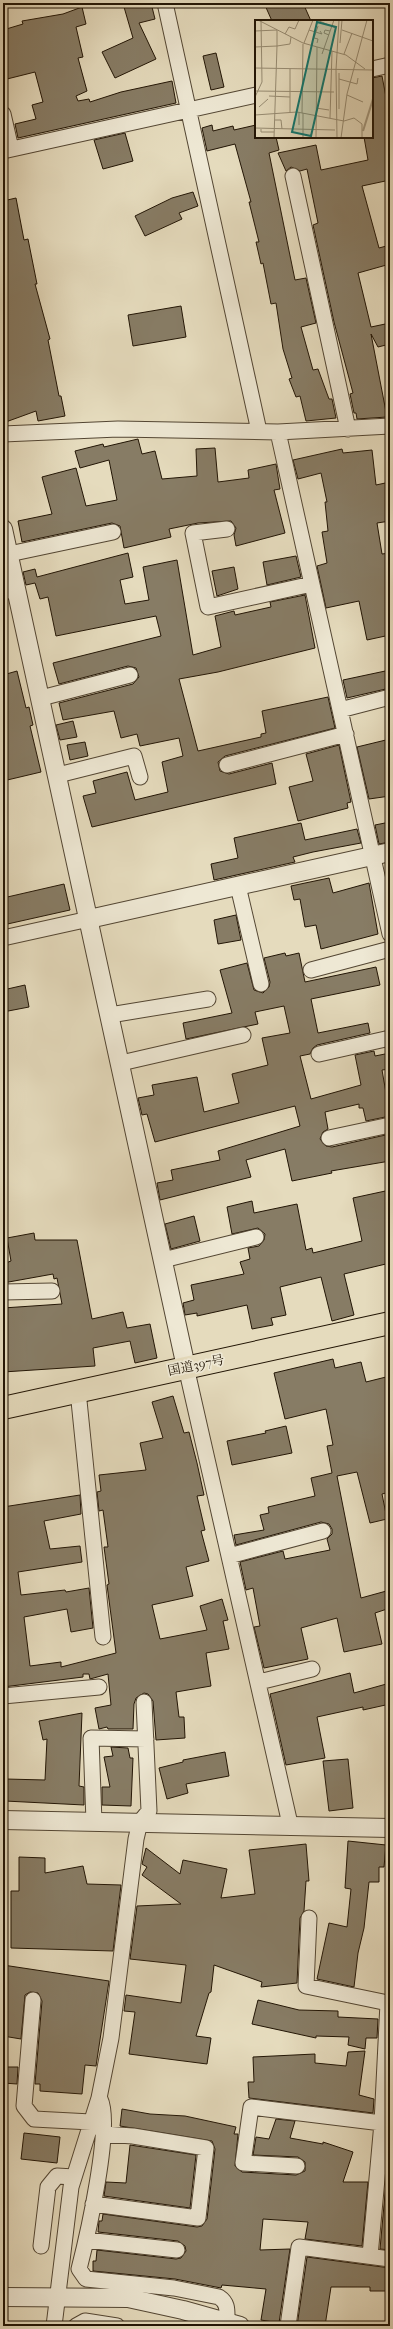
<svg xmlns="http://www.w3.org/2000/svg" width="393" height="2329" font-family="'IM FELL French Canon','Noto Serif JP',serif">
<rect width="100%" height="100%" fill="#e5dbbd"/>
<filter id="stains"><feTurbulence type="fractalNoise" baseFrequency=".005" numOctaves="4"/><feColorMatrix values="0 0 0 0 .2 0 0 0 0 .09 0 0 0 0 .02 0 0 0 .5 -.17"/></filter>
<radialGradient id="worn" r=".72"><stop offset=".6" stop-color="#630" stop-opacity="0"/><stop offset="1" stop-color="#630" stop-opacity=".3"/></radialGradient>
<!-- building -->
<path fill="#877c65" stroke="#221505" d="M139 3H151L155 19 139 23 156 59 115 78 102 52 133 38 124 7Z
M264 3H303L311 21H272Z
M82 7 86 24 76 27 83 57 78 58 87 91 76 96 78 101 89 99 90 102 121 92 172 81 176 103 18 138 15 124 36 119 32 105 43 102 35 72 3 80V30L23 24 22 21 63 14Z
M216 53 224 87 211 90 203 56Z
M382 76 386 97 390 96V180L362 186 379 248 390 245V264L358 273 371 327 390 323V344L378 347 371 334 387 417 357 419 356 413H354L350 394 353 393 334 322 313 225 318 223 307 169 300 171 291 167 286 171 278 153 316 145 321 170 368 160 364 137H372V78Z
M212 125 213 131 233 126 234 130 256 125V137H276L279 150 269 153 295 280 306 278 316 323 301 327 313 370 318 369 329 399H332L336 418 306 421 300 396 296 397 289 379 292 378 283 349 276 303 271 304 263 263 261 264 256 242H259L249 202H251L235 144 207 151 202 128Z
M125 133 133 161 103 169 94 140Z
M193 192 198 206 179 213 182 219 145 236 135 216 172 198Z
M16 198 24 240 28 239 37 284H35L50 339 48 340 59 396H61L65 416 38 421 36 411 3 423V201Z
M181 306 186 337 133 346 128 315Z
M138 439 142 454 155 451 162 479 197 476 196 449 215 448 218 482 249 478 248 470 276 464 280 489 274 490 285 533 236 546 234 535 236 528 231 521 198 523 169 529 171 537 124 548 120 526 112 523 22 542 18 521 52 514 42 477 76 468 86 506 117 500 109 460 80 468 75 451 103 444 104 447Z
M342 449 343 453 372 450 376 485 390 482V521L377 523 382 554 390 553V635L367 640 359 601 326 608 317 566 327 563 322 532 328 531 325 502H327L321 473 298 479 293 460Z
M128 553 133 577 120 580 125 604 149 600 143 567 177 560 193 655 221 647 215 616 234 611 235 615 271 607 270 602 305 595 315 648 218 672 179 679 198 751 261 737V734L266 733 262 711 328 697 335 728 225 756 218 762 220 771 229 774 272 763 276 784 92 827 83 796 96 793 93 781 127 772 135 800 168 792 162 762 183 756 179 738 140 746 137 734 121 738 114 711 63 720 59 703 133 684 139 677 136 668 128 666 59 684 53 663 161 636 156 616 56 636 48 597 40 599 35 583 26 585 23 572 35 569 37 577Z
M296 556 301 577 267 585 263 562Z
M234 567 238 589 217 596 212 571Z
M390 670V688L347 698 343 680Z
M17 671 26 708 29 707 33 725 30 726 41 772 3 781V675Z
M73 721 77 737 60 740 56 725Z
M390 739V796L369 799 357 747Z
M85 742 88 756 70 760 67 745Z
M339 745 351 802 347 803 348 808 298 821 289 787 313 781 306 754Z
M390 822V842L379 844 375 825Z
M301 823 305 840 357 829 361 843 313 852 293 857 295 862 214 880 211 864 238 858 234 838Z
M329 878 333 893 369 883 378 934 321 949 316 925 305 927 300 899 294 900 291 886Z
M64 884 70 910 3 925V898Z
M236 915 241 940 218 944 214 920Z
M285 953 286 956 299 953 305 982 376 967 380 985 311 999 318 1033 368 1023 370 1033 317 1045 313 1048 310 1054 300 1056 311 1099 361 1085 355 1055 374 1051 375 1056 390 1053V1069L382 1070 390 1116 366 1121 363 1108H359V1104L325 1112 328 1129 323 1132 320 1139 326 1146 332 1147 390 1134V1161L331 1171 332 1173 292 1181 285 1149 246 1160 251 1177 160 1200 157 1183 173 1180 171 1170 220 1160 218 1151 300 1126 295 1106 155 1142 147 1114 142 1115 138 1098 154 1095 152 1085 197 1077 204 1112 239 1103 232 1074 268 1065 262 1038 290 1033 284 1006 255 1012 258 1024 186 1039 183 1023 232 1013 220 970 247 963 254 990 263 993 269 987 270 982 264 958Z
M25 985 29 1007 3 1012V990Z
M390 1190V1263L344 1274 354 1315 332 1321 321 1277 280 1287 286 1315 271 1318 273 1325 252 1329 247 1305 197 1316V1313L185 1315 183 1303 194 1300 191 1285 244 1274 240 1262 250 1259 248 1248 259 1246 264 1240 265 1234 258 1228 232 1234 227 1207 252 1201 254 1213 297 1204 306 1250 312 1248 313 1253 362 1241 353 1198Z
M194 1216 200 1241 171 1249 165 1224Z
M34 1233 35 1240H77L92 1319 123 1312 127 1328 150 1324 157 1358 135 1363 130 1341 93 1348 95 1366 3 1372V1308L62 1304 57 1278 54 1279 53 1274 3 1283V1264L11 1261 7 1238Z
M333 1359 335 1368 361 1362 366 1382 390 1376V1492L382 1494 387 1519 370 1523 357 1472 337 1476 361 1598 390 1590V1608L375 1613 382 1644 344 1652 337 1618 301 1628 308 1659 264 1668 254 1627 260 1626 253 1588 246 1590 240 1562 283 1551 285 1559 330 1550 327 1539 332 1534V1529L329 1524 321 1522 236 1545 234 1535 264 1530 260 1515 269 1513 268 1507 315 1496 311 1478 332 1473 327 1446 333 1445 326 1409 285 1419 274 1373Z
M173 1396 184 1433 189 1432 197 1463 204 1495 197 1496 205 1530 201 1531 209 1561 186 1567 193 1596 152 1605 160 1639 207 1630 200 1606 222 1599 228 1620 223 1621 229 1649 206 1653 211 1686 176 1692 179 1717H184L185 1738 156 1740 153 1701 148 1694 144 1693 136 1698 134 1704 133 1729H108L107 1727 99 1729 95 1708 111 1705 108 1674 90 1679 89 1674H83V1677L3 1687V1507L80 1495 81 1514 44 1521 50 1549 80 1546 82 1562 18 1572 21 1595 65 1590 66 1592 89 1588 93 1628 71 1632 67 1609 24 1617 30 1666 61 1662V1667L116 1653 107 1585 109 1584 104 1547H108L103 1510 99 1511 97 1492 101 1491 99 1475 146 1470 140 1443 163 1438 152 1402Z
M286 1426 292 1453 232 1465 227 1441 266 1433 265 1431Z
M350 1673 354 1693 390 1683V1704L363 1710V1707L317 1717 325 1758 286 1765 270 1694Z
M82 1713 79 1786 84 1787V1805L5 1801 6 1779 45 1780 47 1739 43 1740 39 1721Z
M111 1747 128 1748 130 1758H133L131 1806 102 1805V1787H110L104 1757 113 1756Z
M225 1752 229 1776 186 1784 188 1793 167 1799 159 1768 183 1762V1760Z
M348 1759 353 1808 329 1811 323 1761Z
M348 1841 386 1845 384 1867H379V1882H369L364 1928 358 1953 354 1987 317 1979 329 1923 347 1927 351 1889 345 1888Z
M306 1844 309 1881H306L304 1911 300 1918 297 1983 261 1987 262 1982 214 1965 211 1992 209 1993 196 2036 211 2038 207 2064 129 2054 135 2012 124 2011 126 1995 181 2003 186 1965 130 1959 137 1906 181 1904 142 1875 147 1867 142 1864 146 1848 180 1874 183 1860 227 1869 221 1898 255 1894 249 1850Z
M19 1857 45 1858V1873L83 1866 87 1884 121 1885 113 1951 11 1948V1891H19Z
M3 1965 109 1981 96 2066 85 2065 82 2094 40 2091V2084H35L42 2001 38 1993 30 1992 25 1995 21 2039 3 2036Z
M258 2000 299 2010 338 2011V2017L378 2019 377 2038H366L365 2049 348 2045 349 2037 316 2036V2038L252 2024Z
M365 2051 359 2095 374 2099 373 2113 249 2098 248 2082H254L253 2057 315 2054V2063L346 2066 348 2052Z
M3 2067H18L17 2084 3 2083Z
M122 2109 150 2114 185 2116 236 2127 234 2134H238L235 2166 242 2172 296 2175 305 2171V2162L298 2157 253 2155 256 2137 269 2139 276 2119 295 2121 290 2138 323 2144V2142L353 2152 343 2182H368L362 2246 305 2239 308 2222 263 2219 260 2250 290 2249 279 2323 261 2320 266 2289 222 2285 221 2288 175 2279 93 2271V2261H96L97 2250 176 2259 181 2258 186 2251 185 2246 178 2241 98 2232 99 2221H102L103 2214 197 2227 202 2226 207 2219 215 2149 212 2141 120 2126Z
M24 2133 60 2137 57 2163 21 2159Z
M130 2145 196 2155 190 2208 104 2196 106 2182 126 2183Z
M386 2183H390V2250L380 2249Z
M307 2257 390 2268V2291H370V2287H331L325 2326H297Z"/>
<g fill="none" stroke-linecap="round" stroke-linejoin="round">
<!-- minor casing -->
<g stroke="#534633" stroke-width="17">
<path id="minor" d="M165 3 259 431
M372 69 390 65
M3 114 11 149
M3 151 256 95
M293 176 348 429
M278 432 390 934
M3 434 118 429 278 432 390 426
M227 529 193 533 208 607 312 584
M9 554 113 532
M3 592 16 589
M41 698 130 675
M340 710 390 697
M227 765 346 734
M58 775 134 756 140 777
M238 886 261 984
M3 938 89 919
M311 970 390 949
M110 1015 208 999
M319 1054 390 1038
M121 1063 243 1035
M329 1138 390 1125
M163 1260 256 1237
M3 1292 52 1291
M186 1367 290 1824
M78 1391 103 1637
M229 1556 323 1531
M259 1682 312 1669
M3 1696 99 1687
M94 1822 91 1738 146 1739
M309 1918 306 1986 388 2003 382 2123 370 2256
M33 2000 24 2106 34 2119 91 2122
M100 2099C113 2125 87 2238 79 2269L86 2279 174 2288 219 2297C228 2303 227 2310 227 2320L216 2326
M297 2166 243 2163 251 2107 390 2124
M93 2204 198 2218 206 2148 133 2136 103 2134
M86 2240 177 2250
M41 2246 48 2187 57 2176 74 2177
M54 2326 71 2187 99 2098 111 2038 136 1839 140 1822 149 1811 144 1702
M76 2326 85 2321 117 2326
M288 2326 299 2247 390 2259"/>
</g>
<!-- tertiary casing -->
<g stroke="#534633" stroke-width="20">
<path id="tertiary" d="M3 529 186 1367
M89 919 390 852
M3 1820 390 1828
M3 2297 128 2298 183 2310 240 2326"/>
</g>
<!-- trunk casing -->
<g stroke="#221505" stroke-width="24">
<path id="trunk" d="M3 1408 390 1323"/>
</g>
<!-- minor -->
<use href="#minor" stroke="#eee8d4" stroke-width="15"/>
<!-- tertiary -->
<use href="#tertiary" stroke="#eee8d4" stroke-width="18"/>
<!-- trunk -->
<use href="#trunk" stroke="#e5dbbd" stroke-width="22"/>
</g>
<g text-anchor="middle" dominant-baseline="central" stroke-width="3.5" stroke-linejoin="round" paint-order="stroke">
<!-- street labels -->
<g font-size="13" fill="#221505" stroke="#eee8d4">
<text transform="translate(196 1365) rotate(-12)">国道397号</text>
</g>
</g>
<!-- overview -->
<g transform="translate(255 20)">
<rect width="118" height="118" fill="#e5dbbd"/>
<path fill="none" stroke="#a3987e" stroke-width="2" d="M108 111 118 79"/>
<path fill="none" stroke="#978c73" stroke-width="1" d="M3 0 48 23 91 35 110 49M62 0 81 8M54 10 67 14 65 11M87 10 118 21M0 11 22 10V26L35 24 36 17M30 14 34 7 40 9 44 0M74 15 69 13 70 10 75 11M49 23 58 0M62 23 63 19 59 18 63 6M85 23 87 0M0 27 22 26 19 118M67 34 79 0M89 34 97 13M0 48 118 50M84 53V89M84 59 102 64 103 58M0 71 79 72M92 75 108 82M14 76 35 77M0 77 7 62 6 0M4 87 13 79M61 88 74 90M35 92V49M47 93 48 24M0 95 42 92 89 101 99 98 107 104V118M75 98 77 31M20 100H26L27 109M44 105V92M0 108 80 110M6 109V112H19M48 118V93M61 118 62 27M82 118 81 50 84 0M86 118 92 74 112 0"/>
<path fill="#0f766e" fill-opacity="0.15" stroke="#0f766e" stroke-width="2" d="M62 2 81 7 56 116 37 112Z"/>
<rect width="118" height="118" fill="none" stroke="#221505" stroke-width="2"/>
</g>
<!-- margin -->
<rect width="393" height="2329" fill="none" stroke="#e5dbbd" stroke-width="16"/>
<rect x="4" y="4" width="385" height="2321" fill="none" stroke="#221505" stroke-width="2"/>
<rect x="8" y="8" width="377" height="2313" fill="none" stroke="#221505"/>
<rect width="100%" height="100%" filter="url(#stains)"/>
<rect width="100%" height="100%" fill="url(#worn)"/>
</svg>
